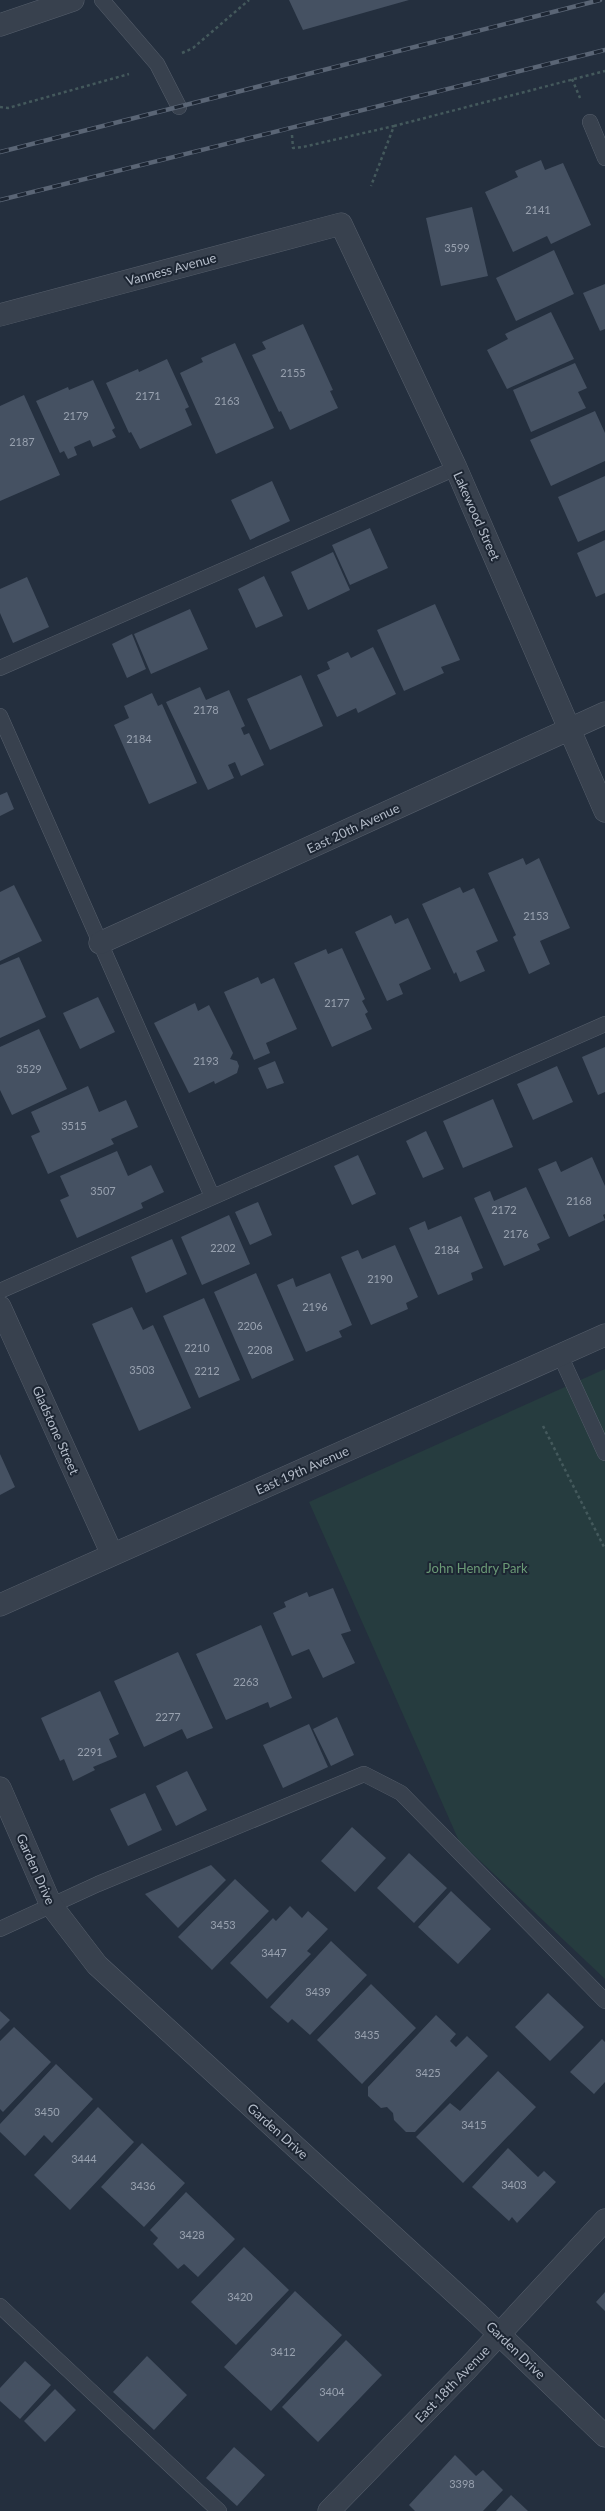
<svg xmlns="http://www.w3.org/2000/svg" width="605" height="2511" font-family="Lato,sans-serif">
<rect width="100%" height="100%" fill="#242f3e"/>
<!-- green -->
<path fill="#263c3f" d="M605 1369V1979L459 1841 309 1502Z"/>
<!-- building -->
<path fill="#455162" d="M289 0H409L303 30Z
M541 160 545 170 563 163 591 225 551 244 547 236 513 252 485 192 518 177 515 171Z
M472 207 488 276 441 286 426 218Z
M554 250 574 294 516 321 496 278Z
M605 284V329L600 331 583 293Z
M551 312 574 359 507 389 487 350 508 339 505 334Z
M303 324 333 390 330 391 338 408 290 430 281 411 279 412 252 355 266 349 262 342Z
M235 343 274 428 216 454 180 373 203 362 201 358Z
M167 359 189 407 185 409 192 425 140 449 131 432 129 433 106 383 138 369 139 372Z
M575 363 587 388 578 392 586 408 531 432 513 390Z
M93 380 115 428 112 430 116 437 93 447 90 440 74 447 77 455 68 459 64 451 60 453 36 401 68 387 69 390Z
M24 395 60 475 0 501V406Z
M595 411 605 433V461L551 486 530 440Z
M605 476V530L578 542 558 497Z
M272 481 290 521 250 540 231 500Z
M370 528 388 568 350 585 332 545Z
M605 540V593L596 597 577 553Z
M333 552 350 590 308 610 291 572Z
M264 576 283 616 256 628 238 589Z
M27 577 49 627 13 643 0 613V589Z
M435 604 460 660 441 667 444 673 404 691 377 630Z
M190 609 208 649 151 674 134 634Z
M132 634 146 669 127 678 112 644Z
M373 647 396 694 358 713 356 708 337 717 317 675 330 669 327 662 348 652 351 658Z
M301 675 323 726 270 750 247 699Z
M200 687 206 700 229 690 245 726 241 728 244 735 249 733 264 765 241 776 235 762 228 765 234 778 208 790 166 702Z
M152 693 158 706 162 704 197 783 149 804 114 725 129 718 124 706Z
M7 792 14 809 0 816V795Z
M523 858 526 865 539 858 570 928 540 941 550 964 529 974 513 937 516 935 488 873Z
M14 885 42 941 0 961V892Z
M460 887 463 893 474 888 498 941 476 951 485 971 460 982 456 972 454 974 422 904Z
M391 915 395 924 408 918 431 969 399 984 403 994 387 1001 355 932Z
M342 948 365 999 362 1001 368 1012 365 1014 372 1029 332 1047 294 963 326 949 328 954Z
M19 957 46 1017 0 1038V965Z
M258 977 261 984 274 978 297 1029 266 1043 270 1053 254 1060 224 992Z
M98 997 115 1032 80 1049 63 1013Z
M195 1003 198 1011 209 1005 233 1053 230 1059 237 1061 239 1066 237 1073 215 1084 214 1081 189 1093 154 1023Z
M39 1029 67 1089 12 1115 0 1090V1047Z
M605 1047V1092L598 1095 582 1057Z
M275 1061 284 1083 267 1089 258 1068Z
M557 1066 573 1102 533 1120 517 1084Z
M88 1086 99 1112 126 1100 138 1127 111 1139 114 1144 48 1174 31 1136 40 1132 31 1112Z
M493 1099 513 1147 463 1168 443 1121Z
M426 1131 444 1169 423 1178 406 1141Z
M117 1151 128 1176 151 1165 164 1192 141 1203 143 1208 77 1238 60 1200 69 1196 60 1176Z
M358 1155 376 1194 352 1205 334 1166Z
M592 1157 605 1186V1214L603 1215 605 1220 569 1237 538 1169 556 1161 561 1172Z
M526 1187 550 1238 537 1244 540 1250 504 1266 474 1198 490 1191 494 1201Z
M258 1202 272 1235 250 1245 235 1212Z
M229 1215 250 1264 202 1285 181 1237Z
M461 1216 483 1268 471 1273 473 1280 438 1295 409 1228 425 1221 428 1230Z
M172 1239 187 1274 146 1293 131 1257Z
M395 1245 418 1297 406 1303 408 1309 371 1325 341 1257 358 1250 362 1259Z
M256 1273 294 1360 252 1379 214 1292Z
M330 1273 352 1325 339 1331 342 1337 306 1352 277 1285 293 1278 296 1287Z
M204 1298 240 1380 199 1398 163 1316Z
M132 1307 143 1330 153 1325 191 1408 139 1431 92 1324Z
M0 1454 15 1487 0 1495Z
M333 1588 351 1631 341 1634 355 1663 323 1678 309 1649 292 1656 273 1613 286 1607 284 1602 307 1592 309 1597Z
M261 1625 292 1698 270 1708 268 1702 226 1720 196 1654Z
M178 1652 213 1728 187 1739 182 1729 144 1747 114 1681Z
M100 1691 119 1734 109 1739 117 1757 93 1767 95 1770 73 1781 64 1759 60 1761 41 1718Z
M337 1717 354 1755 331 1766 313 1729Z
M309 1724 328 1767 283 1788 263 1745Z
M187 1771 207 1810 176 1826 156 1786Z
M145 1793 162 1830 128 1846 110 1809Z
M352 1827 386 1858 355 1892 321 1861Z
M409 1853 447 1888 414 1923 377 1888Z
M211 1865 226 1880 178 1928 145 1894Z
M235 1879 269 1911 212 1970 178 1937Z
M451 1891 491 1929 458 1964 418 1927Z
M290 1906 302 1918 308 1911 328 1929 307 1951 311 1954 267 1999 230 1963 273 1918 276 1921Z
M331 1941 367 1975 310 2035 292 2019 288 2023 270 2007Z
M371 1984 416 2028 362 2084 317 2040Z
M548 1993 584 2027 550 2061 515 2027Z
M0 2011 10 2020 0 2030Z
M436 2015 456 2034 450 2041 456 2047 467 2036 488 2056 415 2132H406L394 2120 393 2113 387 2107 381 2108 368 2096V2087Z
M14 2027 51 2062 3 2112 0 2109V2041Z
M602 2039 605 2042V2082L594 2094 570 2072Z
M56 2064 93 2099 52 2143 44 2135 25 2156 0 2132V2124Z
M498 2071 536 2107 463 2183 416 2137 450 2103 460 2111Z
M98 2107 134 2142 70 2210 34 2175Z
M142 2143 185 2183 144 2227 101 2187Z
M508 2148 538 2177 544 2171 556 2182 517 2223 512 2217 509 2221 472 2187Z
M186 2192 235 2239 198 2277 184 2264 178 2269 153 2244 158 2238 150 2230Z
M244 2247 289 2290 236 2345 191 2302Z
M295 2291 342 2335 271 2411 224 2367Z
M605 2292V2311L596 2302Z
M346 2340 382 2375 318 2442 282 2407Z
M147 2356 187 2395 154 2430 113 2392Z
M25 2361 51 2385 20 2419 0 2401V2388Z
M55 2389 76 2410 45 2442 24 2421Z
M234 2447 265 2475 237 2506 206 2478Z
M455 2455 476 2476 483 2470 503 2490 483 2511H415L409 2505Z
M511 2495 528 2511H496Z"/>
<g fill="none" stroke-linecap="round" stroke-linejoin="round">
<!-- lane casing -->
<g stroke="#565f6c" stroke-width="16">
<path id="lane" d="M102 0 157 64 179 107
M590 122 605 158
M0 668 456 468
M0 716 212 1196
M0 1291 605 1024
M560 1355 605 1453
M0 1929 98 1884 364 1774 401 1793 605 2001
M0 2306 219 2511"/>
</g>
<!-- street casing -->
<g stroke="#565f6c" stroke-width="23">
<path id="street" d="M0 25 73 0
M0 315 341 224 456 468 605 811
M100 943 605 713
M0 1307 112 1554
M0 1605 605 1335
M0 1788 51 1905 97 1965 478 2314 605 2436
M329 2511 467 2369 605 2220"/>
</g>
<!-- path -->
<path stroke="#44595c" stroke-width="2.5" stroke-dasharray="3 3" stroke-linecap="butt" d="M182 53 193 48 249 0
M572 79 580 98
M0 107 8 108 129 74
M394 126 605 71
M292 135 293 148 303 147 394 126 371 186
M543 1426 605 1549"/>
<!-- lane -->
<use href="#lane" stroke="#38414e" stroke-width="15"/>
<!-- street -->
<use href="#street" stroke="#38414e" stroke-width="22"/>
<!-- rail casing -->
<g stroke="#5a6575" stroke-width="4.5">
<path id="rail" d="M0 152 600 0
M0 200 605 50"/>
</g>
<!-- rail -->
<use href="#rail" stroke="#1d2633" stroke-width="3" stroke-dasharray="9" stroke-linecap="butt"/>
</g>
<g text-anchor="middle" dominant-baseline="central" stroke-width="4" stroke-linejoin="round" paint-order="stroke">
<!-- number labels -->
<g font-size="11" fill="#98a1af">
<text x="538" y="209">2141</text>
<text x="457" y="247">3599</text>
<text x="293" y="372">2155</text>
<text x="148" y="395">2171</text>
<text x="227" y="400">2163</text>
<text x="76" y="415">2179</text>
<text x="22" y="441">2187</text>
<text x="206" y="709">2178</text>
<text x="139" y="738">2184</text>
<text x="536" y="915">2153</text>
<text x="337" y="1002">2177</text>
<text x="206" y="1060">2193</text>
<text x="29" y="1068">3529</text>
<text x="74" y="1125">3515</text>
<text x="103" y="1190">3507</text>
<text x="579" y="1200">2168</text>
<text x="504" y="1209">2172</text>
<text x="516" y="1233">2176</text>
<text x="223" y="1247">2202</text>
<text x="447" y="1249">2184</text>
<text x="380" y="1278">2190</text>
<text x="315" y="1306">2196</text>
<text x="250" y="1325">2206</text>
<text x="197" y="1347">2210</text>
<text x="260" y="1349">2208</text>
<text x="142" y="1369">3503</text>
<text x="207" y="1370">2212</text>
<text x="246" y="1681">2263</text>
<text x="168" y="1716">2277</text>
<text x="90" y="1751">2291</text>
<text x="223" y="1924">3453</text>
<text x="274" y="1952">3447</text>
<text x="318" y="1991">3439</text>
<text x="367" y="2034">3435</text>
<text x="428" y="2072">3425</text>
<text x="47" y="2111">3450</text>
<text x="474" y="2124">3415</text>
<text x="84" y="2158">3444</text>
<text x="514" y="2184">3403</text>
<text x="143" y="2185">3436</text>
<text x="192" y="2234">3428</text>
<text x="240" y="2296">3420</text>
<text x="283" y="2351">3412</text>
<text x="332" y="2391">3404</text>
<text x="462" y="2483">3398</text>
</g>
<!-- street labels -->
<g font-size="13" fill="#b4bcc9" stroke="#1d2633">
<text transform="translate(171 269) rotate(-15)">Vanness Avenue</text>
<text transform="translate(477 516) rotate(66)">Lakewood Street</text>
<text transform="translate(353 828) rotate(-25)">East 20th Avenue</text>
<text transform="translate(56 1430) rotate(66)">Gladstone Street</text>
<text transform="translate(302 1470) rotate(-24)">East 19th Avenue</text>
<text transform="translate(36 1869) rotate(66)">Garden Drive</text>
<text transform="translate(278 2131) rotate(42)">Garden Drive</text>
<text transform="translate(516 2350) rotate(44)">Garden Drive</text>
<text transform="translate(452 2384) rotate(-46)">East 18th Avenue</text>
</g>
<!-- park labels -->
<g font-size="13" fill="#6b9a76" stroke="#1d2633">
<text x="477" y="1568">John Hendry Park</text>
</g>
</g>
</svg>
